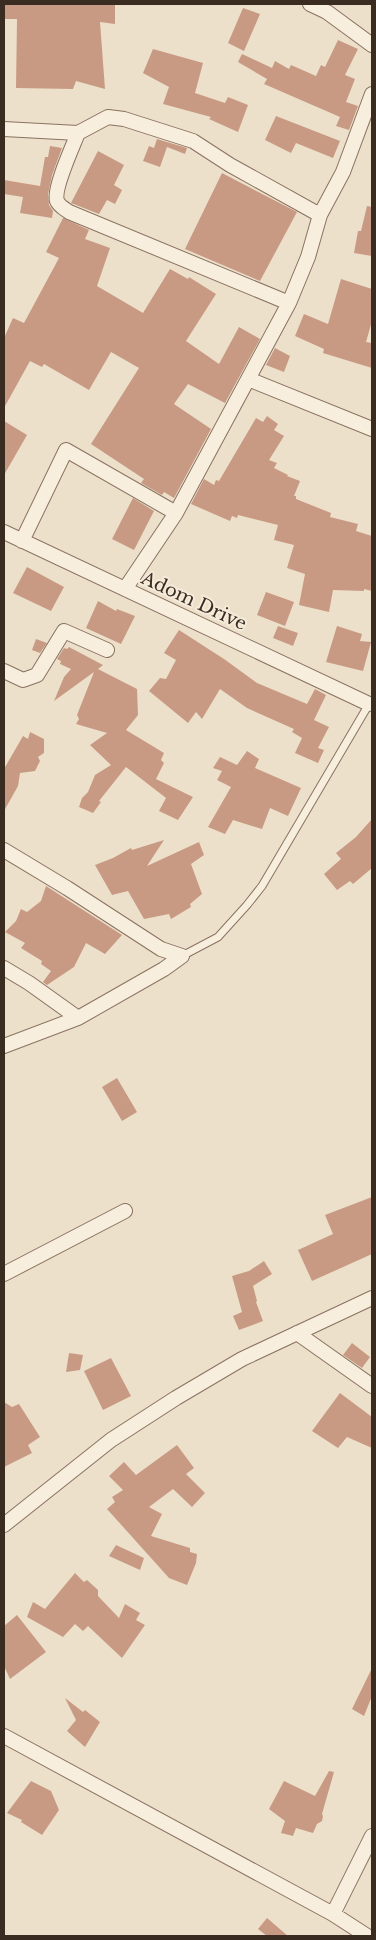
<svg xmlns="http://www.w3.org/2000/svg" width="376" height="1940" font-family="'Libre Baskerville',serif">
<rect width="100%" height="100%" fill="#ede0cb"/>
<!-- building -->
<path fill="#c89a83" d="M4 4H115V24L100 22 105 89 76 81 73 89 16 88 17 19H4Z
M243 8 260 14 244 51 228 43Z
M338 40 358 49 345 75 355 79 346 102 358 106 349 130 336 126 340 117 264 84 267 79 238 62 242 54 272 68 275 61 289 69 291 65 316 76 321 65 325 67Z
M153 49 203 63 195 93 225 103 228 97 248 105 238 132 209 119 211 117 163 104 169 87 143 73Z
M276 116 340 141 333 158 296 143 291 153 265 140Z
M157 139 187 148 185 154 167 147 160 167 143 161 149 146 154 148Z
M50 146 62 148 52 175 48 194 49 205 53 211 52 218 20 213 23 197 4 194V180L40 186 45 157H48Z
M98 151 124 165 114 185 122 190 115 204 107 200 99 214 71 203Z
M222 173 297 212 260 281 185 249Z
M367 206 372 207V256L354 253 358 231H361Z
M63 218 89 230 85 239 110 248 97 286 143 313 170 269 188 279 189 277 216 294 186 341 219 364 239 327 260 339 225 403 188 384 174 404 211 429 174 498 164 492 162 495 141 483 144 479 91 444 139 368 111 352 89 390 44 364 42 367 30 361 4 408V338L13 318 24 323 59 258 46 252Z
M341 279 372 289V321L366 342 372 343V368L323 353 324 349 295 336 304 314 328 324Z
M275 348 290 356 284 372 266 365Z
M267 416 278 424 274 430 284 436 269 460 277 463 274 468 288 475 287 476 300 481 294 496H296V499L331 513 330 517 358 524 356 531 372 536V591L364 589V591L333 590 329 612 299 605 305 574 287 568 294 545 274 540 278 525 238 515 237 518 232 516 230 521 191 504 204 479 214 485 216 480 219 481 256 418 263 422Z
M4 421 27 435 4 475Z
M133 498 154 511 134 550 112 539Z
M27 567 64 587 51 611 13 593Z
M266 592 294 602 285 626 257 615Z
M98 601 116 611 117 609 135 616 121 644 86 628Z
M278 626 298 633 293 646 273 638Z
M337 626 362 634 360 641 371 642 363 671 326 662Z
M179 630 224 659 257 683 307 704 315 689 326 695 314 720 329 727 318 748 324 750 318 763 295 753 302 738 292 732 294 729 247 708 220 689 202 719 196 712 188 723 149 691 160 678 166 679 176 660 164 653Z
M36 639 47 643 40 653 32 650Z
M69 647 103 665 98 669 137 689 138 715 126 730 164 753 161 760 164 763 156 779 193 797 178 820 159 811 166 798 126 767 99 801 101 802 93 813 79 807 82 798 88 792 95 775 111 765 90 745 107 733 76 724 79 719 77 715 94 672 54 701 64 677 71 669 60 664 61 661 57 659 64 648 67 649Z
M30 732 44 739V753L38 757 40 761 35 771 20 773 18 786 4 811V769L23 736 28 739Z
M247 751 259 759 255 768 301 788 288 816 270 808 262 829 233 820 225 834 208 827 231 787 217 780 222 771 213 768 220 757 237 765Z
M372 819V868L353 884 350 881 337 890 324 874 341 859 336 853 356 837Z
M164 840 147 866 199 842 204 855 191 864 202 894 190 904 191 907 171 919 169 914 144 919 128 891 112 895 95 865 113 858 131 848 132 850Z
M46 886 122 935 105 954 86 943 74 967 47 985 43 982 51 971 41 964 42 961 21 948 25 943 5 932 16 921 21 909 27 912 41 901Z
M117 1078 137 1112 122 1121 102 1087Z
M372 1197V1254L312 1281 298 1250 333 1234 325 1215Z
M264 1261 272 1274 253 1286 257 1301 256 1302 263 1321 239 1330 233 1316 242 1312 232 1276 249 1271Z
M352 1343 370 1357 362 1368 343 1355Z
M69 1353 83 1355 80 1370 66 1372Z
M111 1358 131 1396 103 1410 84 1371Z
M340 1393 372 1417V1448L347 1437 338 1448 312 1431Z
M4 1402 12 1407 19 1404 40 1437 28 1445 32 1453 4 1467Z
M177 1445 194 1468 186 1474 205 1493 192 1507 173 1489 149 1507 162 1514 151 1536 190 1548V1552L197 1554 196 1563 187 1585 169 1578 107 1509 115 1502 112 1497 123 1490 109 1476 124 1462 136 1475Z
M116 1545 144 1558 140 1570 109 1556Z
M75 1573 84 1582 87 1580 98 1590V1596L119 1618 125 1604 140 1613 136 1620 145 1625 122 1658 88 1626 83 1631 75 1624 63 1637 27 1617 33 1602 45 1609Z
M17 1615 46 1652 10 1679 4 1666V1626Z
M372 1668V1696L364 1716 352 1709Z
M65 1698 83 1712 85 1710 100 1722 85 1747 67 1731 76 1720Z
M329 1771 334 1772 322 1814 323 1816 322 1821 317 1824 313 1833 296 1828 293 1836 281 1833 285 1821 269 1809 284 1781 315 1796Z
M31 1781 51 1791 59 1810 42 1835 21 1822 22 1820 7 1813Z
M267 1918 288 1936H267L258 1929Z"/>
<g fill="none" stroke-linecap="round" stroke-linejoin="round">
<!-- service casing -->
<g stroke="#897260" stroke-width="9">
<path id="service" d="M182 956 218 937 247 905 262 886 369 704"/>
</g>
<!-- minor casing -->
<g stroke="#897260" stroke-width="16">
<path id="minor" d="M310 4 327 12 372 45
M4 129 78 133 108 117 124 119 193 141 230 165 320 215
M78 133C73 146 53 189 57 201 59 206 65 209 69 212L289 303
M248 379 372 429
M4 532 369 704
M22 541 66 450 176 513
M125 589 176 513 289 303 308 257 320 215 343 172 372 94
M4 671 23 680 37 675 64 631 107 650
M4 850 67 888 161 949 182 956 164 969 78 1018 4 1046
M4 968 29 983 78 1018
M4 1274 125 1211
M297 1333 372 1386
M4 1525 111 1440 176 1398 242 1359 372 1298
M4 1736 333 1914 367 1936
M333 1914 372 1836"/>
</g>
<!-- service -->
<use href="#service" stroke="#f8eede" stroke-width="7"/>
<!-- minor -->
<use href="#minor" stroke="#f8eede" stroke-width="14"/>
</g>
<g text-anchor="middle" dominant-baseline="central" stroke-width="4" stroke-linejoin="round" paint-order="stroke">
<!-- street labels -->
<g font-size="18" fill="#3b2c22" stroke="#f5ebda">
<text transform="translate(194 601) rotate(25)">Adom Drive</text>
</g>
</g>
<!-- border -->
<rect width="376" height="1940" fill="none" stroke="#3b2c22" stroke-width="10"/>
</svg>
